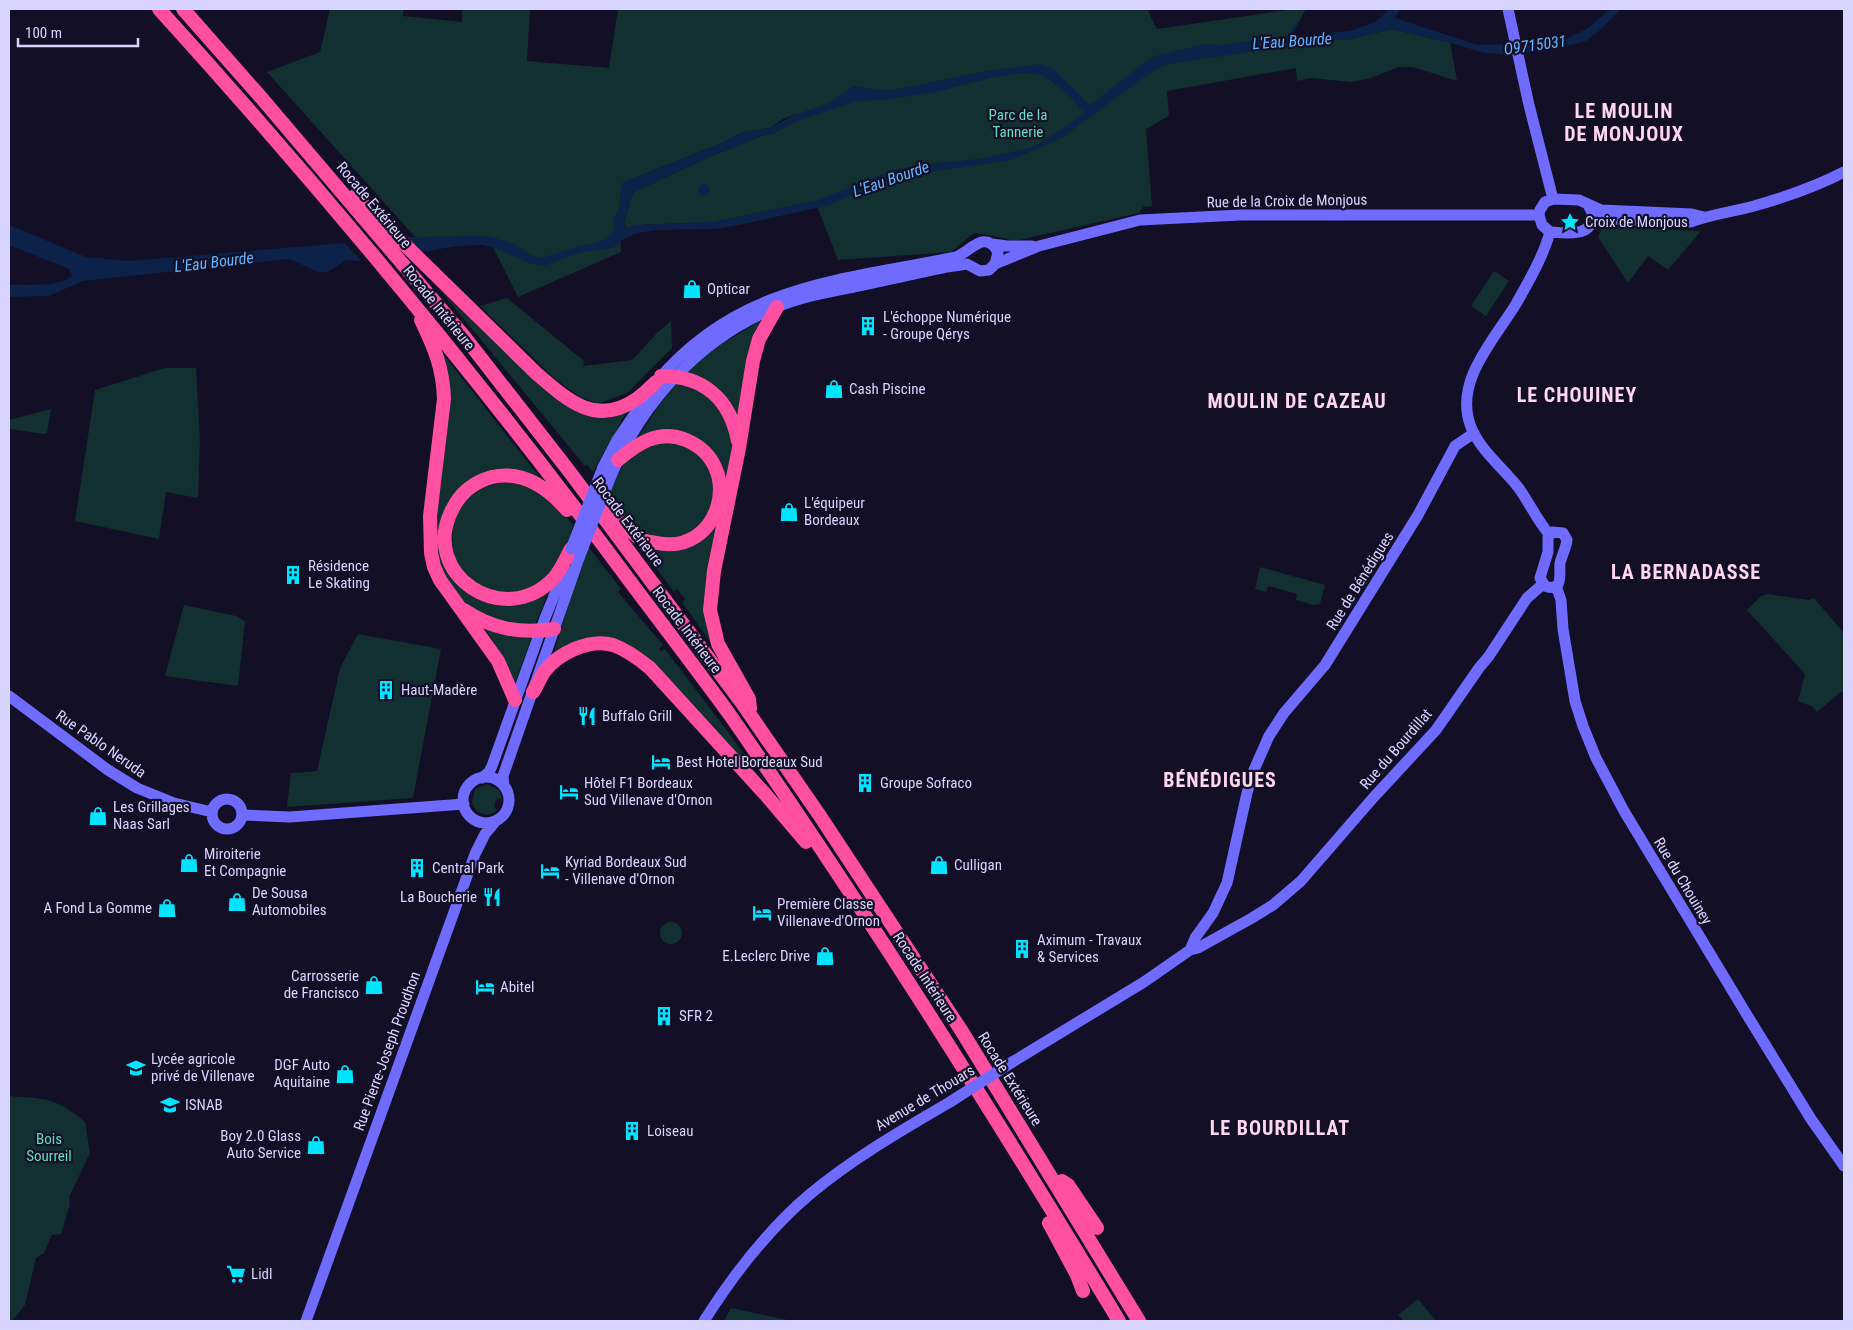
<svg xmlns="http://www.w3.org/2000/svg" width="1853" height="1330" font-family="'Roboto Condensed',sans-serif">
<rect width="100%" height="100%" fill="#130f26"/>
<!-- green -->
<path fill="#12302f" d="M330 9H404L403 16 462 22V9H530L527 61 609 68 618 9H1147L1157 29 1294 9H1306L1292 34 1294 45 1317 41 1351 39 1392 29 1450 43 1457 81 1413 67H1399L1371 78 1351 82 1311 78 1297 81 1296 68 1167 91 1169 116 1146 129 1152 206 1143 207 1139 213 1015 241 998 237 974 233 951 252 838 260 815 201 714 222 636 225 627 229 624 223 631 197 634 192 702 160 762 136 774 133 795 122 797 114 783 119 770 128 740 133 722 143 624 182 622 185 619 210 613 219 615 229 620 233 621 252 518 297 490 241 416 238 267 72 320 52Z
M1603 226 1701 231 1668 270 1648 256 1628 283 1598 237Z
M1494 271 1509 281 1486 316 1471 306Z
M430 278 560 399 627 411 593 472 587 465 585 466Z
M507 298 584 361 583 366 632 360 658 332 671 321 672 348 627 393 598 404 580 397 555 379 480 306Z
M760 321 762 323 741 424C727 392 718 383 686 372L718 346Z
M443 354 541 479 469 484 442 545 481 597 547 589 544 604 533 629 496 622 462 603 441 570 435 547 441 355Z
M165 368H196L200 440 198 498 166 492 159 539 75 521 95 390Z
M679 381 710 394 734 431 731 483 712 642H710L682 602 685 599 677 589 674 592 639 545 681 546 724 497 694 439 636 440 662 401Z
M51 409 47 433 45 434 9 429V420Z
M663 442H677L701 455 715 476 714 506 695 532 670 540 645 535 624 516 608 497C623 461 625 455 663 442Z
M513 482C541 485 556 504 573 525L566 552 542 583 511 595 480 587 460 568 454 556 452 542 453 524 459 510 469 497 483 488 498 483Z
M588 546 621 589 618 592 663 645 659 649 661 651 665 649 731 736 772 795 628 648 554 653 576 578Z
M1260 567 1325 585 1320 604 1313 605 1296 600 1297 594 1268 586 1266 592 1255 589Z
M1768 594 1809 600 1814 598 1844 633V693L1842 691 1817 712 1813 707 1798 701 1805 674 1747 610 1761 596Z
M184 605 236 616 245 621 238 686 165 676Z
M484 628 514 636 531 638 514 686C507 664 497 646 484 628Z
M358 634 441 649 413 798 287 807 291 773 317 771 340 668Z
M487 784 499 790 502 798 496 800 494 806 497 811C486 818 475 814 472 802L475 789Z
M660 933a11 11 0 1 1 22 0a11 11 0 1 1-22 0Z
M9 1096C47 1099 54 1097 85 1122L90 1153 69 1197 70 1204 61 1234 52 1235 44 1253 36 1258 25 1305 12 1321H9Z
M1418 1299 1436 1321H1404L1398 1315Z
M731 1308 792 1321H724Z"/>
<!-- water -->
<path fill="#0c2248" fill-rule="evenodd" d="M1390 9H1400L1395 18 1478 45 1513 44 1549 35 1564 40 1588 28 1610 9H1621L1599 31 1586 41 1554 49 1515 55 1485 53 1443 41 1392 29 1351 39 1317 41 1271 49 1174 63 1161 67 1143 78 1062 138 1011 160 917 174 868 187 830 205 739 225 717 229 656 230 638 233 625 238 613 248 582 252 546 265 531 264 500 250 483 245 457 246 422 252 407 237 488 236 515 244 530 255 542 258 579 246 596 243 605 239 615 229 613 219 619 210 622 185 624 182 722 143 740 133 770 128 792 116 829 103 854 86 883 90H893L985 71 1041 64 1053 69 1090 105 1149 59 1161 54 1206 44 1221 45 1277 37 1350 31 1375 22ZM1016 74C1024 74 1033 73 1040 75 1053 80 1074 101 1084 112L1073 121 1047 139 1033 147 1025 149 978 159 926 164 894 170 815 201 727 219 714 222 636 225 627 229 624 223 631 197 634 192 702 160 762 136 774 133 795 122 849 104 859 101 884 100 936 92 995 77Z
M698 190a6 6 0 1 1 12 0a6 6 0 1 1-12 0Z
M9 225 86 257 130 261 345 243 361 261 346 260 328 272H318L289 259 83 281 49 296 9 297V285C28 284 57 288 72 276L69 269 9 245Z"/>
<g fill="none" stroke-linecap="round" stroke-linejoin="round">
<!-- stream -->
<path stroke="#0c2248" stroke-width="2.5" d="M1288 37 1297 24"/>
<!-- secondary -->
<path stroke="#6f6bff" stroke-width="11" d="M1508 9 1529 105 1553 199
M1588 205C1591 209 1593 214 1592 220 1589 237 1563 233 1550 232L1542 225 1539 215 1540 210 1545 202 1553 199 1579 200 1601 210 1692 214 1704 217
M1591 223 1600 219 1691 222C1711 214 1733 212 1754 206 1786 197 1815 187 1844 172
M992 244 1007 246H1032
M995 264 1039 246 1140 220 1240 215H1539
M603 467 617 440 648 394
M611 476C643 401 700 338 777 307 801 297 828 292 854 287 885 280 916 274 947 267L967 264 980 271 989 270 995 264 998 252C985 229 971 251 956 257 843 280 738 284 657 381
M1552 532 1563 533 1567 540C1566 548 1562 555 1560 563 1559 574 1564 593 1545 586L1540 578 1548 552V537Z
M1549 534C1537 520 1529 502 1518 487 1503 468 1480 450 1471 427 1453 382 1494 340 1516 304 1529 281 1543 257 1550 232
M1556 586 1561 600 1563 629 1575 701 1583 726 1596 758 1624 811 1747 1015 1811 1119 1844 1166
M9 696 108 770 137 788 174 803 212 812
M463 800a23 23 0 1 1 46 0a23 23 0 1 1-46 0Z
M482 778 489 772 492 766 545 618 565 569
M504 786 503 776 579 558
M212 814a15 15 0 1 1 30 0a15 15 0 1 1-30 0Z
M242 815 290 817 464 804
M1190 950 1195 938 1213 913 1227 883 1247 793 1254 770 1269 736 1284 713 1325 665 1418 515 1455 446 1474 433
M1014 1061 1144 982 1190 950 1198 948 1252 918 1273 905 1301 881 1373 798 1436 730 1479 668 1489 656 1527 598 1543 584
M306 1321 475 854 485 834 495 822
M704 1321C733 1275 768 1230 809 1195 852 1159 902 1130 950 1102"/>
<!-- highway -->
<path stroke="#ff4fa3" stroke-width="14" d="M159 9C326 193 484 384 632 584 665 628 698 671 730 715 867 912 995 1115 1119 1321
M183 9 258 94 463 335 569 471 742 703 820 816 961 1030 1139 1321
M355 196 536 373C566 399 595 427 635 400 643 395 649 388 656 382
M421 320C434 347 443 367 444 399L430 516 431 553 434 567 440 580 498 661 515 700
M661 376C704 376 730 399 738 441
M595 491C609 508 623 529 643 540 647 542 653 542 657 543 720 556 746 465 686 440 659 429 638 443 618 460
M567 510C548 488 523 470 492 477 474 482 460 493 452 510 419 574 504 631 554 578 561 570 566 558 571 549
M464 610C492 629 520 634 554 629
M533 692C537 686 540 678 544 672 558 653 590 638 613 645 627 650 639 659 650 668L765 794 806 842
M750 709 749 699 718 644 710 610 714 571 739 448 753 361 759 339 777 307
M1062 1181 1068 1185 1097 1228
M1049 1223 1077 1275 1083 1291"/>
<!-- secondary-bridge -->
<path stroke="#6f6bff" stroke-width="11" d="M571 549 603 467
M579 558 611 476
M950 1102 1014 1061"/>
</g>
<!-- icons -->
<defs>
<g id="sight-bare" transform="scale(1.5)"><path d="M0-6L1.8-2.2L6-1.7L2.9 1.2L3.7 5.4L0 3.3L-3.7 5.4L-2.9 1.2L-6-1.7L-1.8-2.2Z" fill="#00e5ff" stroke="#130f26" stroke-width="2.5" paint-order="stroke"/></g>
<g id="shop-bare" transform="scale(1.5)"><path d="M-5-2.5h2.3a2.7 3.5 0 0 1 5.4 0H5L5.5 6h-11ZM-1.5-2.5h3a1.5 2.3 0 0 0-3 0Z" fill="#00e5ff" stroke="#130f26" stroke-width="2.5" paint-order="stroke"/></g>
<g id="building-bare" transform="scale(1.5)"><path d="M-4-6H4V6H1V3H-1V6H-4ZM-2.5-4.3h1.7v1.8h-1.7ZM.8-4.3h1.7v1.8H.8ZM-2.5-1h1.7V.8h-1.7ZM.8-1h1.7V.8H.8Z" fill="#00e5ff" stroke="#130f26" stroke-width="2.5" paint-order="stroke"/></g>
<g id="restaurant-bare" transform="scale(1.5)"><path d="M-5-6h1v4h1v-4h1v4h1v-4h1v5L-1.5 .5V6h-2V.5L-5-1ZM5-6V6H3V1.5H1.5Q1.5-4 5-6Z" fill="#00e5ff" stroke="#130f26" stroke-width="2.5" paint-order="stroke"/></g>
<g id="hotel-bare" transform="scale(1.5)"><path d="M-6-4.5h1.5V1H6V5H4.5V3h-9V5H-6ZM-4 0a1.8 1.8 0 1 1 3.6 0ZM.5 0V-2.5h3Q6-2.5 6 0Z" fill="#00e5ff" stroke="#130f26" stroke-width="2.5" paint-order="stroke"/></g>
<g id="school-bare" transform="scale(1.5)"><path d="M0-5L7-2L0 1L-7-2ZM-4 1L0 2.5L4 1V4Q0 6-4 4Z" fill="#00e5ff" stroke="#130f26" stroke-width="2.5" paint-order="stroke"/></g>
<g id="university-bare" transform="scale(1.5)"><path d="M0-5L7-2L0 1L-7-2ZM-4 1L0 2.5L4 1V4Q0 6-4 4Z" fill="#00e5ff" stroke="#130f26" stroke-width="2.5" paint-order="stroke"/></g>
<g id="supermarket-bare" transform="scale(1.5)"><path d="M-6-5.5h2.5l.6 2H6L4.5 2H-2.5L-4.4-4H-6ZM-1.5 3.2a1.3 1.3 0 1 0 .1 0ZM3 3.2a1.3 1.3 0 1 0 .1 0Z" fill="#00e5ff" stroke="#130f26" stroke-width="2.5" paint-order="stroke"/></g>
</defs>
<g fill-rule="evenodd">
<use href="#sight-bare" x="1570" y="222"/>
<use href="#shop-bare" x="692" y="289"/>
<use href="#building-bare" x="868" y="326"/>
<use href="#shop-bare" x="834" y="389"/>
<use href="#shop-bare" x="789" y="512"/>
<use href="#building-bare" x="293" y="575"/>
<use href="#building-bare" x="386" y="690"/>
<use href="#restaurant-bare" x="587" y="716"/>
<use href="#hotel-bare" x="661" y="762"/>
<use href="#building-bare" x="865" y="783"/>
<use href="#hotel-bare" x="569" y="792"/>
<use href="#shop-bare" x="98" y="816"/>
<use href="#shop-bare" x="189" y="863"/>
<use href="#shop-bare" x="939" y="865"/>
<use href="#building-bare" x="417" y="868"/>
<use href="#hotel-bare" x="550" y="871"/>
<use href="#restaurant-bare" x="492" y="897"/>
<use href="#shop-bare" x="237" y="902"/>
<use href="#shop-bare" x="167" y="908"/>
<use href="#hotel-bare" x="762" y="913"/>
<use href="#building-bare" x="1022" y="949"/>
<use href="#shop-bare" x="825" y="956"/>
<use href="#shop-bare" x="374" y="985"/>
<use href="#hotel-bare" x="485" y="987"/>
<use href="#building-bare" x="664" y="1016"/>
<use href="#school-bare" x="136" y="1068"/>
<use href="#shop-bare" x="345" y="1074"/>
<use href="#university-bare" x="170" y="1105"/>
<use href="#building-bare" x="632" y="1131"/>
<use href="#shop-bare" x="316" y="1145"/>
<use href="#supermarket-bare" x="236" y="1274"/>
</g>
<g text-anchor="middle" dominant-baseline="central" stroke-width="4.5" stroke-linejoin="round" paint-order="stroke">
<!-- park labels -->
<g font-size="15" fill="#5fe0c0" stroke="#130f26">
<text x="1018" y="115">Parc de la<tspan x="1018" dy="17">Tannerie</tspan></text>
<text x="49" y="1139">Bois<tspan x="49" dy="17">Sourreil</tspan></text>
</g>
<!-- street labels -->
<g font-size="15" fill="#d9d4ff" stroke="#130f26">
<text transform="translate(1287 201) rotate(-1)">Rue de la Croix de Monjous</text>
<text transform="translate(374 205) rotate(50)">Rocade Extérieure</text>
<text transform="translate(439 308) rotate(51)">Rocade Intérieure</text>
<text transform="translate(628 522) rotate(53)">Rocade Extérieure</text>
<text transform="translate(1360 581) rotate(-58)">Rue de Bénédigues</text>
<text transform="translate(687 630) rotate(53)">Rocade Intérieure</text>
<text transform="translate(101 744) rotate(35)">Rue Pablo Neruda</text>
<text transform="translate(1396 749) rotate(-49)">Rue du Bourdillat</text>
<text transform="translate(1683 881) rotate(59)">Rue du Chouiney</text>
<text transform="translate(925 977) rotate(57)">Rocade Intérieure</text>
<text transform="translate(387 1051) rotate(-70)">Rue Pierre-Joseph Proudhon</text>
<text transform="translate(1010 1079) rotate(58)">Rocade Extérieure</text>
<text transform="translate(925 1098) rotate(-31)">Avenue de Thouars</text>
</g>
<!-- poi labels -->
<g font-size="15" fill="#d9d4ff" stroke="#130f26" text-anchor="start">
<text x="1585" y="222">Croix de Monjous</text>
<text x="707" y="289">Opticar</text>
<text x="883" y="317">L'échoppe Numérique<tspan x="883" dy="17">- Groupe Qérys</tspan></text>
<text x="849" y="389">Cash Piscine</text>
<text x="804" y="503">L'équipeur<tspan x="804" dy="17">Bordeaux</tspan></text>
<text x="308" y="566">Résidence<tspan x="308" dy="17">Le Skating</tspan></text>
<text x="401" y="690">Haut-Madère</text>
<text x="602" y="716">Buffalo Grill</text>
<text x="676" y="762">Best Hotel Bordeaux Sud</text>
<text x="584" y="783">Hôtel F1 Bordeaux<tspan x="584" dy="17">Sud Villenave d'Ornon</tspan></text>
<text x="880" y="783">Groupe Sofraco</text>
<text x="113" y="807">Les Grillages<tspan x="113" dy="17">Naas Sarl</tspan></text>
<text x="204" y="854">Miroiterie<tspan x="204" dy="17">Et Compagnie</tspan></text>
<text x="565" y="862">Kyriad Bordeaux Sud<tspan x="565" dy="17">- Villenave d'Ornon</tspan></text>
<text x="954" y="865">Culligan</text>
<text x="432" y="868">Central Park</text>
<text x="252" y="893">De Sousa<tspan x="252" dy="17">Automobiles</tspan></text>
<text x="477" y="897" text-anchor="end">La Boucherie</text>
<text x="777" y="904">Première Classe<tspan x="777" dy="17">Villenave-d'Ornon</tspan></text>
<text x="152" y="908" text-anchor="end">A Fond La Gomme</text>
<text x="1037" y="940">Aximum - Travaux<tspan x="1037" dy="17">&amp; Services</tspan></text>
<text x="810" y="956" text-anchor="end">E.Leclerc Drive</text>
<text x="359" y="976" text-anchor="end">Carrosserie<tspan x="359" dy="17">de Francisco</tspan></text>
<text x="500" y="987">Abitel</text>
<text x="679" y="1016">SFR 2</text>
<text x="151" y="1059">Lycée agricole<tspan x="151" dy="17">privé de Villenave</tspan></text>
<text x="330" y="1065" text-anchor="end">DGF Auto<tspan x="330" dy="17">Aquitaine</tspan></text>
<text x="185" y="1105">ISNAB</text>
<text x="647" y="1131">Loiseau</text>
<text x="301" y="1136" text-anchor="end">Boy 2.0 Glass<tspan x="301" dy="17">Auto Service</tspan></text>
<text x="251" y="1274">Lidl</text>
</g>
<!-- water labels -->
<g font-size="16" font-style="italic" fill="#62b6ff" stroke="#130f26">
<text transform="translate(1292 41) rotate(-4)">L'Eau Bourde</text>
<text transform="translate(1535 45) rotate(-8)">O9715031</text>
<text transform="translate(891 179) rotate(-19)">L'Eau Bourde</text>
<text transform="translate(214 262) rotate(-7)">L'Eau Bourde</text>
</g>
<!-- district labels -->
<g font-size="20" font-weight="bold" letter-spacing="1" fill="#ffd6f0" stroke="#130f26">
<text x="1624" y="111">LE MOULIN<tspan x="1624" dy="23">DE MONJOUX</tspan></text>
<text x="1577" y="395">LE CHOUINEY</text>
<text x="1297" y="401">MOULIN DE CAZEAU</text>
<text x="1686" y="572">LA BERNADASSE</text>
<text x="1220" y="780">BÉNÉDIGUES</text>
<text x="1280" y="1128">LE BOURDILLAT</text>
</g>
</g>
<!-- border -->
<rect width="1853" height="1330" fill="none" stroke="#d9d4ff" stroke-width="20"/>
<!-- scale -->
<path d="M18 38v8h120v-8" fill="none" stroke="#d9d4ff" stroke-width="2.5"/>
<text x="25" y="38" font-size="15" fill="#d9d4ff" stroke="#130f26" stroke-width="4" paint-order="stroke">100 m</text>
</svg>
